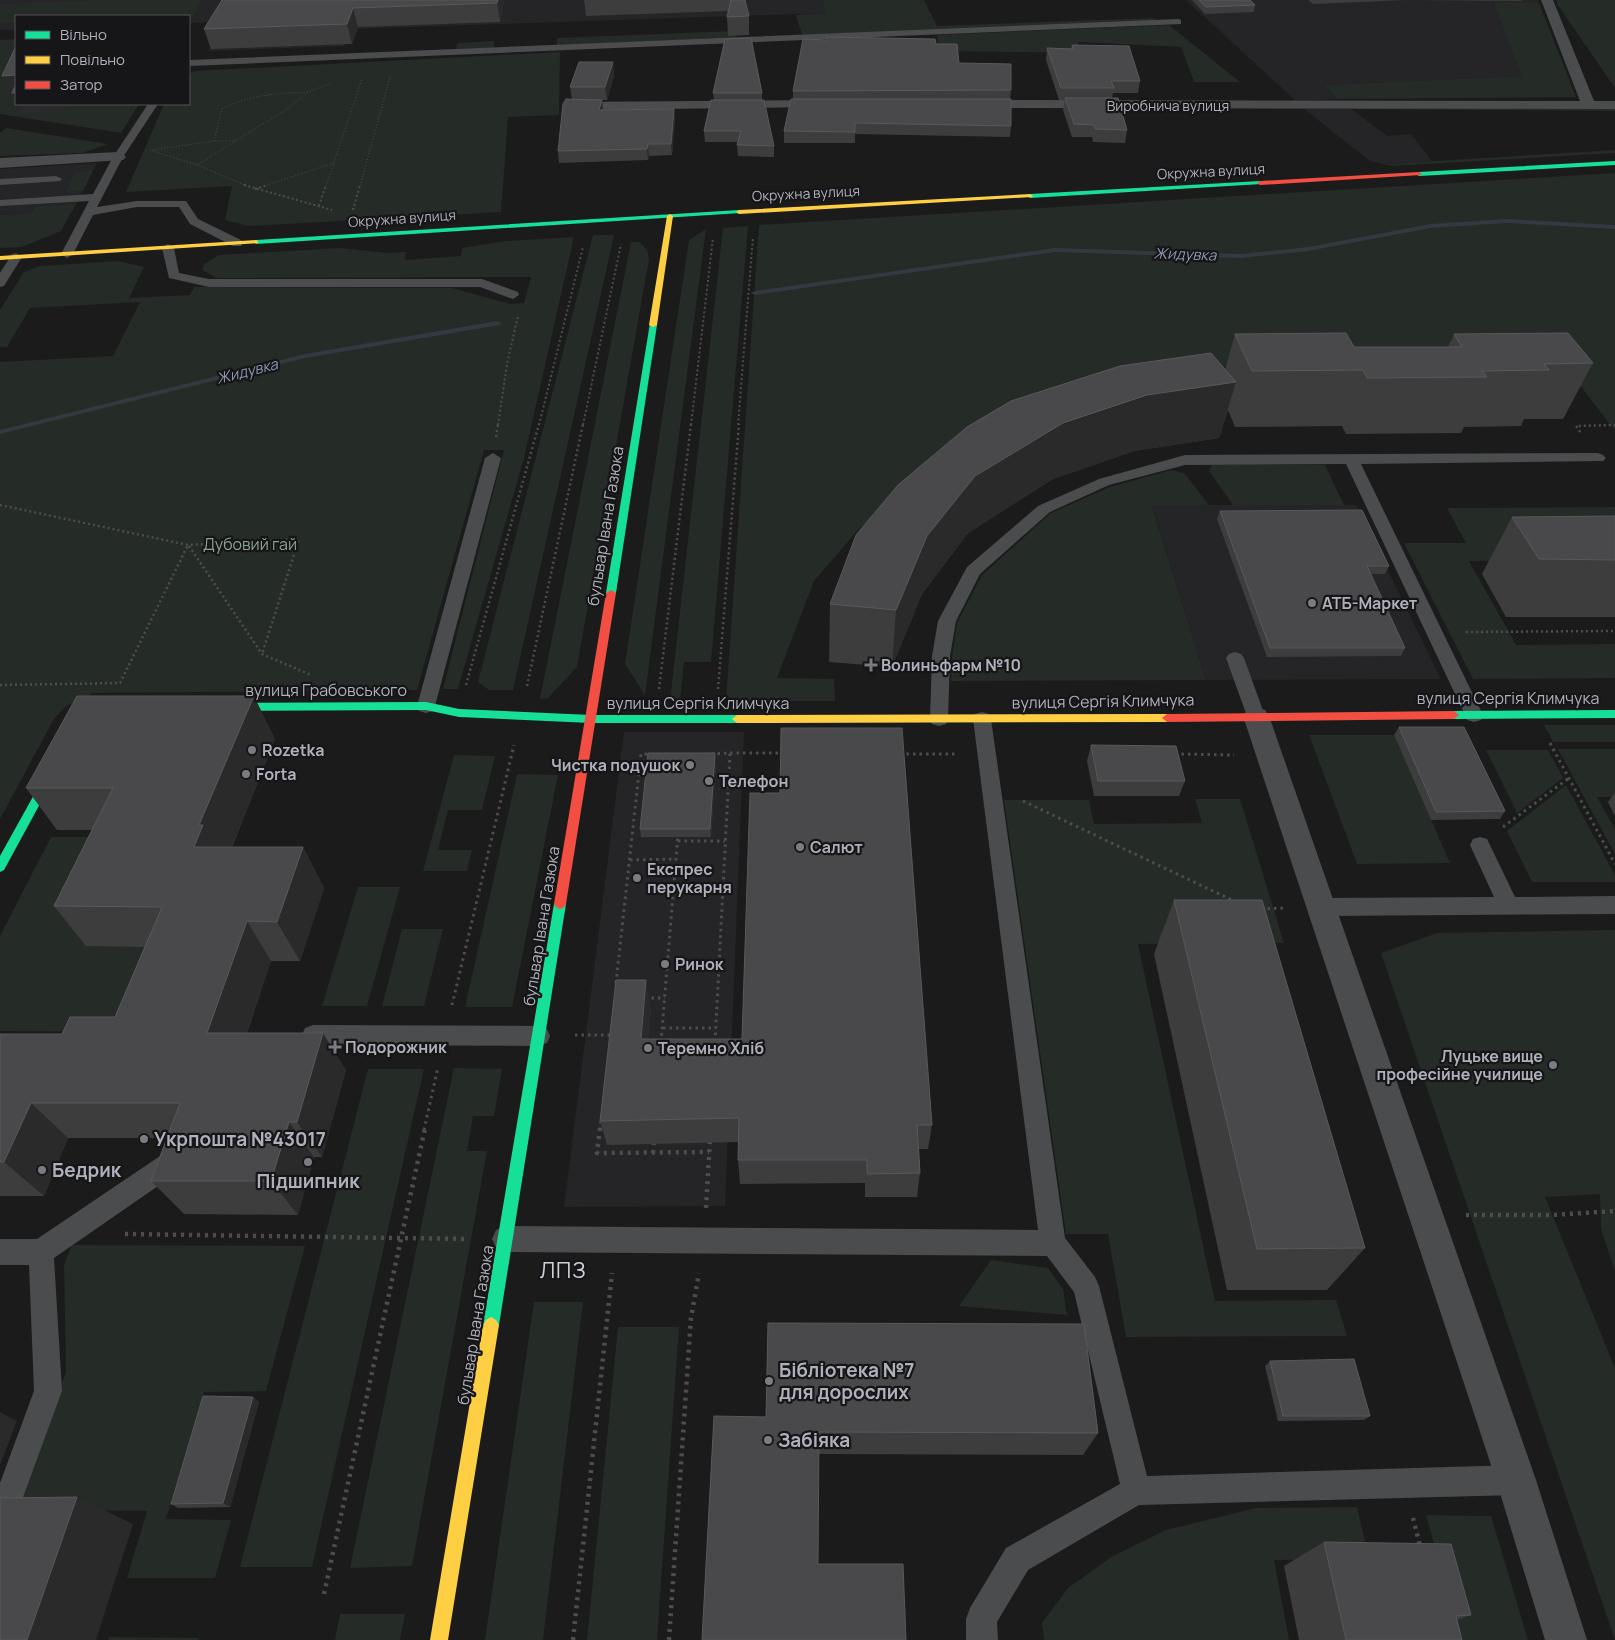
<svg xmlns="http://www.w3.org/2000/svg" width="1615" height="1640" font-family="Manrope,sans-serif">
<rect width="100%" height="100%" fill="#1b1b1b"/>
<!-- built -->
<path fill="#252527" d="M0 0H822L827 13 351 29 344 46 208 51 225 22 189 23V16H16V30H0Z
M1186 0H1538L1539 3H1493L1523 76 1324 85 1337 99 1296 101Z
M1304 109H1351L1387 136 1411 134 1432 161 1384 164 1370 161Z
M97 163 76 204 35 206 31 213 0 215V169Z
M1152 505H1356L1441 679 1206 680Z
M624 732H744L725 1206 564 1207Z"/>
<!-- green -->
<path fill="#252b27" d="M100 0H202L193 16H16V23H0V4Z
M822 0H924L937 26 1154 18 1157 21 802 35 796 15 826 13Z
M1556 0H1615V88L1557 4Z
M1493 2 1539 3 1576 97 1337 99 1324 85 1522 76Z
M1169 25 1240 82H1194L1181 47 1078 42 1080 53 939 51 937 35Z
M735 31 736 38 557 45V38Z
M16 39V104H139L121 133 0 114V40Z
M494 41V48L456 49 457 43Z
M560 52 559 115 508 117 501 212 248 226 225 220 232 186 126 192 164 104H189V74L195 71Z
M1375 106 1615 107V111L1351 109Z
M6 128 108 144 82 153 0 156V133Z
M1615 150V153L1392 166 1384 164Z
M93 171 83 191 65 192 75 172Z
M1615 173V431L1563 363 1176 368 928 471 858 530 814 581 777 678 834 679 835 701H726L759 225Z
M76 204 61 231 22 247 0 248V215L31 213 35 206Z
M748 226 711 662H684L680 701H670L723 228Z
M706 229 645 695 625 664 689 240Z
M593 235H614L513 690H489L478 682Z
M574 237 524 458 458 689H443L504 450H484L417 690 93 693 66 706 54 719 0 819V362L113 356 140 302 30 308 7 347H0V310L24 272 40 266 118 261 144 267 129 298 190 295 194 287 452 288 510 304 524 303 531 277 217 278 202 270 204 264 219 255 339 248 388 253 406 252 405 260 461 256 462 248 506 241Z
M631 242H640L647 250 649 259 577 667 548 698 540 699Z
M1212 465H1325L1344 505H1233L1209 471Z
M1171 470 1184 473 1209 505 1152 506 1206 680 951 681 952 657 957 623 982 575 1051 513 1110 487Z
M1615 507V560L1469 561 1516 645 1615 644V678L1473 679 1404 543H1466L1447 508Z
M1544 725H1615V742H1553Z
M1309 735H1394L1450 863 1357 864Z
M1558 749H1615V797H1597L1615 829V854Z
M1486 750H1548L1563 778 1517 813Z
M454 755 495 756 482 810H448L438 850H472L467 871H423Z
M517 774 558 775 512 1007H465Z
M1566 785 1615 875V882H1532L1507 831Z
M1195 799H1240L1284 943 1138 944 1215 1301 1336 1300 1347 1336 1126 1337 1108 1234H1066L1004 800H1089L1094 824 1202 823Z
M51 837H146L180 947 155 1032 0 1031V936Z
M358 887H400L367 1006H322Z
M402 929H443L424 1006H382Z
M1615 930V1271L1601 1229 1600 1194 1545 1197 1615 1368V1640L1381 953 1437 933Z
M454 1068 502 1069 494 1116H473L467 1151H487L412 1566 350 1568Z
M368 1069H424L312 1567H240Z
M72 1245 305 1246 266 1391 204 1392 166 1519 231 1520 215 1578H127L147 1511 14 1510 66 1372 64 1264Z
M991 1260 1048 1268 1063 1289 1067 1315 959 1306Z
M534 1302H583L543 1640H485Z
M618 1327H679L657 1640H587Z
M1357 1507 1369 1559 1274 1560 1289 1640H1044L1042 1623 1068 1588 1113 1556 1166 1530 1256 1508Z
M1426 1515 1491 1516 1528 1640H1461Z
M340 1614H405L400 1640H335Z
M109 1637 199 1638 198 1640H108Z"/>
<g fill="none" stroke-linecap="round" stroke-linejoin="round">
<!-- stream -->
<path fill="#343840" fill-rule="evenodd" d="M1506 219 1615 225V229L1506 223 1431 228 1308 251 1241 258 1055 252 755 295 751 293 755 291 1055 248 1241 254 1308 247 1431 224Z
M497 321 501 323 500 325 305 358 0 434V430L305 354Z"/>
<!-- path-far4 -->
<path stroke="#4d4d50" stroke-width="1" stroke-dasharray="1 2" stroke-linecap="butt" d="M214 141 222 109C249 95 278 93 308 92
M150 150 197 165 247 186
M152 150 214 141H238
M197 165 290 107 308 92 332 83
M264 186 334 163
M326 186 362 79
M360 186 390 77"/>
<!-- path-far3 -->
<path stroke="#4d4d50" stroke-width="2" stroke-dasharray="2 2.5" stroke-linecap="butt" d="M244 185 332 210
M255 189 268 185
M319 206 326 185
M353 210 360 185
M498 425 507 364 518 316
M539 425 583 247
M583 425 621 244
M691 425 713 238
M738 425 753 237"/>
<!-- path-far2 -->
<path stroke="#4d4d50" stroke-width="2.5" stroke-dasharray="2 3" stroke-linecap="butt" d="M1580 432 1576 426 1615 425
M496 437 498 424
M0 505 188 545 299 539 262 654
M189 546 262 654 311 675
M1466 632 1615 631
M0 685 120 683 188 545
M466 685 539 424
M527 686 583 424
M659 689 691 424
M718 689 739 424"/>
<!-- path-far1 -->
<path stroke="#4d4d50" stroke-width="3" stroke-dasharray="2.5 4" stroke-linecap="butt" d="M1550 743 1615 864
M730 753H784
M711 754 730 753 715 1043
M900 754H957
M1175 754 1234 755
M1023 801 1234 901
M1503 827 1569 778
M678 841H725
M630 860 676 859
M1261 909 1285 908
M616 983 641 754H650
M645 998H665
M452 1005 514 745
M663 1028H715
M575 1035H611
M661 1042 678 834
M424 1130 438 1067
M600 1130 601 1120"/>
<!-- path -->
<path stroke="#4d4d50" stroke-width="4.5" stroke-dasharray="3 5" stroke-linecap="butt" d="M600 1128 597 1153 709 1152
M653 1153 654 1141
M706 1208 710 1139
M1466 1215H1552L1615 1211
M125 1234 467 1239
M1413 1518 1420 1546
M324 1594 425 1128
M573 1640 612 1273
M669 1640 691 1318 699 1273"/>
<!-- lane -->
<path fill="#4b4c4e" fill-rule="evenodd" d="M1178 19 1181 20V24L189 66V60Z
M148 104H158L123 157 97 207 137 201H186L198 219 241 240 243 243 241 246H233L190 224 179 207H137L93 215 73 254 67 258 61 254 89 201 0 206V200L93 194 113 157Z
M56 176 62 179 60 181 0 185V179Z
M168 244 174 248 179 273 209 279H482L518 292 519 295 513 299 480 287H209L169 278 162 248Z
M16 253 22 257 4 286 0 287V273L12 254Z
M493 453 501 458 435 706 433 711 426 713 419 711 417 706 485 458Z
M1598 453 1603 455 1606 458 1603 461 1361 464 1483 715 1481 720 1474 722 1467 720 1465 715 1346 464 1185 465 1109 485 1050 512 980 574 956 621 950 656 948 719 946 724 939 726 932 724 930 719 932 656 938 621 967 567 1038 506 1099 479 1185 455Z
M1235 652 1241 654 1244 658 1265 716 1263 721 1256 723 1249 721 1247 716 1226 658 1229 654Z
M982 712 989 714 991 719 1065 1238 1095 1277 1099 1286 1147 1476 1516 1465 1526 1470 1531 1480 1526 1490 1516 1495 1139 1505 1028 1570 997 1622 998 1640H966V1619L970 1608 1006 1548 1120 1484 1074 1292 1047 1256 505 1252 496 1248 492 1239 496 1230 505 1226 1038 1230 973 719 975 714Z
M1480 837 1487 839 1515 897 1615 896V914L1322 916 1315 913 1311 907 1315 901 1322 898 1494 897 1470 845 1473 839Z
M313 1025 539 1026 547 1029 550 1036 547 1043 539 1046 313 1045 305 1042 302 1035 305 1028Z
M175 1148 184 1152 187 1160 184 1168 54 1258 62 1391 15 1519 5 1524 0 1522V1483L34 1391 29 1265H0V1239H37L166 1152Z"/>
<!-- street -->
<path fill="#4b4c4e" fill-rule="evenodd" d="M1541 0H1553L1594 101H1615V109L974 108 967 104 974 100 1580 101Z
M826 100 831 101 833 104 831 107 571 110 564 106 571 102Z
M118 152 123 154 126 157 123 160 0 168V158Z
M1256 707 1265 710 1269 716 1536 1480 1587 1640H1545L1496 1480 1243 716 1247 710Z"/>
<!-- fast -->
<path fill="#16e098" fill-rule="evenodd" d="M1615 161V165L1419 176 1416 174 1419 172Z
M1260 181 1263 183 1262 184 1030 198 1027 196 1030 194Z
M739 210 742 212 741 213 256 244 253 242 256 240Z
M650 323 657 325 616 593 611 596 606 593Z
M426 702 459 709 591 715H737L742 719 737 723H591L459 717 426 710 222 711 217 707 222 703Z
M1615 710V718L1454 719 1449 715 1454 711Z
M54 765 59 769 4 870 0 872V856L50 766Z
M560 899 564 901 566 904 499 1325 496 1330 491 1333 486 1330 483 1325 554 904 556 901Z"/>
<!-- slow -->
<path fill="#ffcf43" fill-rule="evenodd" d="M1030 194 1033 196 1032 197 739 214 736 212 739 210Z
M670 214 673 216 657 325 653 327 649 325 667 216Z
M256 240 258 241V243L0 260V256Z
M1167 714 1172 718 1167 722 737 723 732 719 737 715Z
M491 1317 496 1320 499 1325 448 1640H430L483 1325 486 1320Z"/>
<!-- jam -->
<path fill="#f24e42" fill-rule="evenodd" d="M1419 172 1421 173V175L1260 185 1257 183 1260 181Z
M611 590 616 593 566 904 564 907 560 909 556 907 554 904 606 593Z
M1454 711 1459 715 1454 719 1167 722 1162 718 1167 714Z"/>
</g>
<!-- wall -->
<path fill="#3d3d3e" d="M222 0H504L500 22 358 27 352 44 211 49 204 29Z
M584 0H745L749 16V35L728 36 727 17 728 11 586 16Z
M1192 0H1250L1255 5 1254 12 1205 14Z
M1308 0H1522L1521 1 1407 0 1313 4Z
M936 44 959 63 1011 90 1010 99 1011 126 1010 137 855 134V143H784V131L793 99V91Z
M1072 45 1140 81 1138 93H1113L1112 98 1127 130 1125 143 1093 142 1092 137H1072L1063 110 1065 100H1059L1046 60 1047 48 1071 49Z
M613 62 614 76 607 100H600L603 110 674 109 675 121 672 155 649 156 648 160 559 163 558 151 572 99 570 87Z
M713 93H762V100L774 146V157L738 156 737 145 738 142H705L704 131 714 100Z
M1235 334 1354 347H1448L1454 334 1593 363 1563 419H1524L1521 426 1464 427 1461 433 1346 434 1342 426 1235 427 1228 410 1219 438 1134 451 1053 479 968 533 922 594 892 667 829 662 830 604 1225 370Z
M1220 511 1389 566 1385 574H1370L1405 648 1401 656 1267 657 1217 519Z
M1615 516V617H1506L1482 574 1512 517Z
M1399 727 1505 811 1500 819 1431 820 1394 735Z
M275 739 232 847H303L324 888 300 961H271L247 1033 346 1070 322 1157H314L298 1215 184 1214 151 1181 167 1138H68L44 1196H0V1034H62L115 1017 145 947 86 946 54 906 92 830H57L26 788Z
M1091 745 1185 781 1179 796H1094L1087 761Z
M716 761 711 837H641L640 829Z
M1615 792V816L1608 802Z
M780 793 932 1125 928 1149H919L920 1173 917 1197H865V1183L740 1184 738 1160V1142L607 1145 600 1121 651 1007 648 1039H742Z
M1174 900 1365 1248 1327 1290H1227L1154 954Z
M1270 1361 1370 1416 1364 1420 1278 1421 1265 1366Z
M253 1397 259 1402 230 1507 178 1508 171 1504Z
M714 1416 1098 1433 1083 1455 819 1454 702 1640Z
M1324 1542 1471 1615 1457 1620 1462 1640H1299L1284 1566Z"/>
<!-- shaded-wall -->
<path fill="#2a2a2b" d="M498 0H504L500 22 497 3Z
M353 8 358 27 352 44 347 24Z
M613 62 614 76 607 100 605 87Z
M16 75V102L13 95H11L2 76Z
M602 100 603 112 599 110Z
M17 104H68L66 109 21 113Z
M674 109 675 121 672 155 671 144Z
M648 144 649 156 648 160 647 149Z
M1236 382 1219 438 1134 451 1053 479 968 533 922 594 892 667 896 610 927 536 975 476 1063 423 1147 395Z
M254 696 275 739 225 863 194 847 199 825Z
M715 753 716 761 711 837 710 829Z
M303 847 324 888 300 961 277 922Z
M247 921 271 961 234 1070 207 1033Z
M646 980 651 1007 646 1065 641 1039Z
M323 1033 346 1070 322 1157 297 1122Z
M31 1103 68 1138 44 1196 4 1162Z
M289 1122 314 1157 298 1215 271 1181Z
M253 1397 259 1402 230 1507 223 1503Z
M0 1412 17 1421 0 1465Z
M77 1497 133 1524 96 1640H27Z"/>
<!-- building -->
<path fill="#49494c" stroke="#59595d" d="M222 0H498L497 3 353 8 347 24 204 29Z
M731 0H745L749 16 727 17Z
M1199 0H1250L1255 5 1206 7Z
M827 37 935 39 936 44H957L959 63 1011 64V90L793 91 803 39 827 40Z
M751 38 762 93H713L725 39Z
M1072 45 1129 46 1140 81H1111L1114 88H1061L1047 48 1073 49Z
M16 46V75L2 76Z
M579 62H613L605 87H570Z
M16 84V93H12Z
M1065 98H1118L1127 130 1095 129 1094 125 1074 124Z
M566 99 602 100 599 110 674 109 671 144H648L647 149 558 151 563 104Z
M791 99H1011V126L855 123V132L784 131Z
M711 100H764L774 146 737 145 741 131H704Z
M1346 333 1354 347H1462L1454 334 1568 333 1593 363 1544 364 1549 370 1482 371 1487 377 1367 378 1363 370 1252 371 1235 334Z
M1211 353 1236 382 1147 395 1063 423 975 476 927 536 896 610 830 604 856 535 898 485 967 427 1011 401 1120 366Z
M1362 510 1389 566H1367L1405 648H1270L1220 511Z
M1615 516V560L1539 559 1512 517Z
M77 696H254L199 825H203L194 847H303L277 922 247 921 207 1033H323L297 1122H289L271 1181H151L180 1103H31L4 1162H0V1034H62L70 1017H115L162 907 54 906 113 788H26Z
M1399 727H1464L1505 811 1436 812Z
M781 728H902L932 1125H917L920 1173 867 1174V1160H738L739 1118 600 1121 616 980H646L641 1039H742L750 793H780Z
M1091 745 1176 746 1185 781H1098Z
M648 753H715L710 829H640Z
M1174 900H1262L1365 1248 1257 1249Z
M768 1323 1084 1324 1098 1433 819 1432 818 1564H903L906 1640H702L714 1416 766 1417Z
M1354 1359 1370 1416H1283L1270 1361Z
M203 1396 253 1397 223 1503 171 1504Z
M77 1497 27 1640H0V1498Z
M1324 1542 1451 1544 1471 1615 1456 1616 1462 1640H1346Z"/>
<!-- markers -->
<g fill="#7b7c82" stroke="#161517" stroke-width="2">
<circle cx="1312" cy="603" r="5"/>
<path d="M868.5 657.5h5v5h5v5h-5v5h-5v-5h-5v-5h5z"/>
<circle cx="252" cy="750" r="5"/>
<circle cx="690" cy="765" r="5"/>
<circle cx="246" cy="774" r="5"/>
<circle cx="709" cy="781" r="5"/>
<circle cx="800" cy="847" r="5"/>
<circle cx="637" cy="878" r="5"/>
<circle cx="665" cy="964" r="5"/>
<path d="M332.5 1039.5h5v5h5v5h-5v5h-5v-5h-5v-5h5z"/>
<circle cx="648" cy="1048" r="5"/>
<circle cx="1553" cy="1065" r="5"/>
<circle cx="144" cy="1139" r="5"/>
<circle cx="308" cy="1162" r="5"/>
<circle cx="42" cy="1170" r="5"/>
<circle cx="769" cy="1381" r="5"/>
<circle cx="768" cy="1440" r="5"/>
</g>
<g text-anchor="middle" dominant-baseline="central" stroke-width="4.5" stroke-linejoin="round" paint-order="stroke">
<!-- far-street labels -->
<g font-size="14" fill="#aeb0ba" stroke="#161517">
<text x="1168" y="105">Виробнича вулиця</text>
<text transform="translate(1211 171) rotate(-3)">Окружна вулиця</text>
<text transform="translate(806 193) rotate(-3)">Окружна вулиця</text>
<text transform="translate(402 218) rotate(-4)">Окружна вулиця</text>
</g>
<!-- far-water labels -->
<g font-size="15" font-style="italic" fill="#8a98b1" stroke="#161517">
<text transform="translate(1185 254) rotate(2)">Жидувка</text>
<text transform="translate(247 371) rotate(-14)">Жидувка</text>
</g>
<!-- street labels -->
<g font-size="16" fill="#aeb0ba" stroke="#161517">
<text transform="translate(605 526) rotate(-81)">бульвар Івана Газюка</text>
<text x="326" y="690">вулиця Грабовського</text>
<text x="1508" y="698">вулиця Сергія Климчука</text>
<text transform="translate(1103 701) rotate(-1)">вулиця Сергія Климчука</text>
<text x="698" y="703">вулиця Сергія Климчука</text>
<text transform="translate(541 926) rotate(-81)">бульвар Івана Газюка</text>
<text transform="translate(475 1325) rotate(-81)">бульвар Івана Газюка</text>
</g>
<!-- park labels -->
<g font-size="16" fill="#88a38e" stroke="#161517">
<text x="250" y="544">Дубовий гай</text>
</g>
<!-- poi labels -->
<g font-size="16" font-weight="bold" fill="#aeb0ba" stroke="#161517" text-anchor="start">
<text x="1322" y="603">АТБ-Маркет</text>
<text x="881" y="665">Волиньфарм №10</text>
<text x="262" y="750">Rozetka</text>
<text x="680" y="765" text-anchor="end">Чистка подушок</text>
<text x="256" y="774">Forta</text>
<text x="719" y="781">Телефон</text>
<text x="810" y="847">Салют</text>
<text x="647" y="869">Експрес<tspan x="647" dy="18">перукарня</tspan></text>
<text x="675" y="964">Ринок</text>
<text x="345" y="1047">Подорожник</text>
<text x="658" y="1048">Теремно Хліб</text>
<text x="1543" y="1056" text-anchor="end">Луцьке вище<tspan x="1543" dy="18">професійне училище</tspan></text>
</g>
<!-- near-poi labels -->
<g font-size="19" font-weight="bold" fill="#aeb0ba" stroke="#161517" text-anchor="start">
<text x="154" y="1139">Укрпошта №43017</text>
<text x="52" y="1170">Бедрик</text>
<text x="308" y="1181" text-anchor="middle">Підшипник</text>
<text x="779" y="1370">Бібліотека №7<tspan x="779" dy="22">для дорослих</tspan></text>
<text x="778" y="1440">Забіяка</text>
</g>
<!-- near-quarter labels -->
<g font-size="22" letter-spacing="1" fill="#cfd0d7" stroke="#161517">
<text x="563" y="1270">ЛПЗ</text>
</g>
</g>
<!-- legend -->
<rect x="15" y="15" width="175" height="90" fill="#161517" stroke="#535358"/>
<rect x="25" y="31" width="25" height="8" fill="#16e098" stroke="#535358"/>
<text x="60" y="40" font-size="15" fill="#aeb0ba">Вільно</text>
<rect x="25" y="56" width="25" height="8" fill="#ffcf43" stroke="#535358"/>
<text x="60" y="65" font-size="15" fill="#aeb0ba">Повільно</text>
<rect x="25" y="81" width="25" height="8" fill="#f24e42" stroke="#535358"/>
<text x="60" y="90" font-size="15" fill="#aeb0ba">Затор</text>
</svg>
